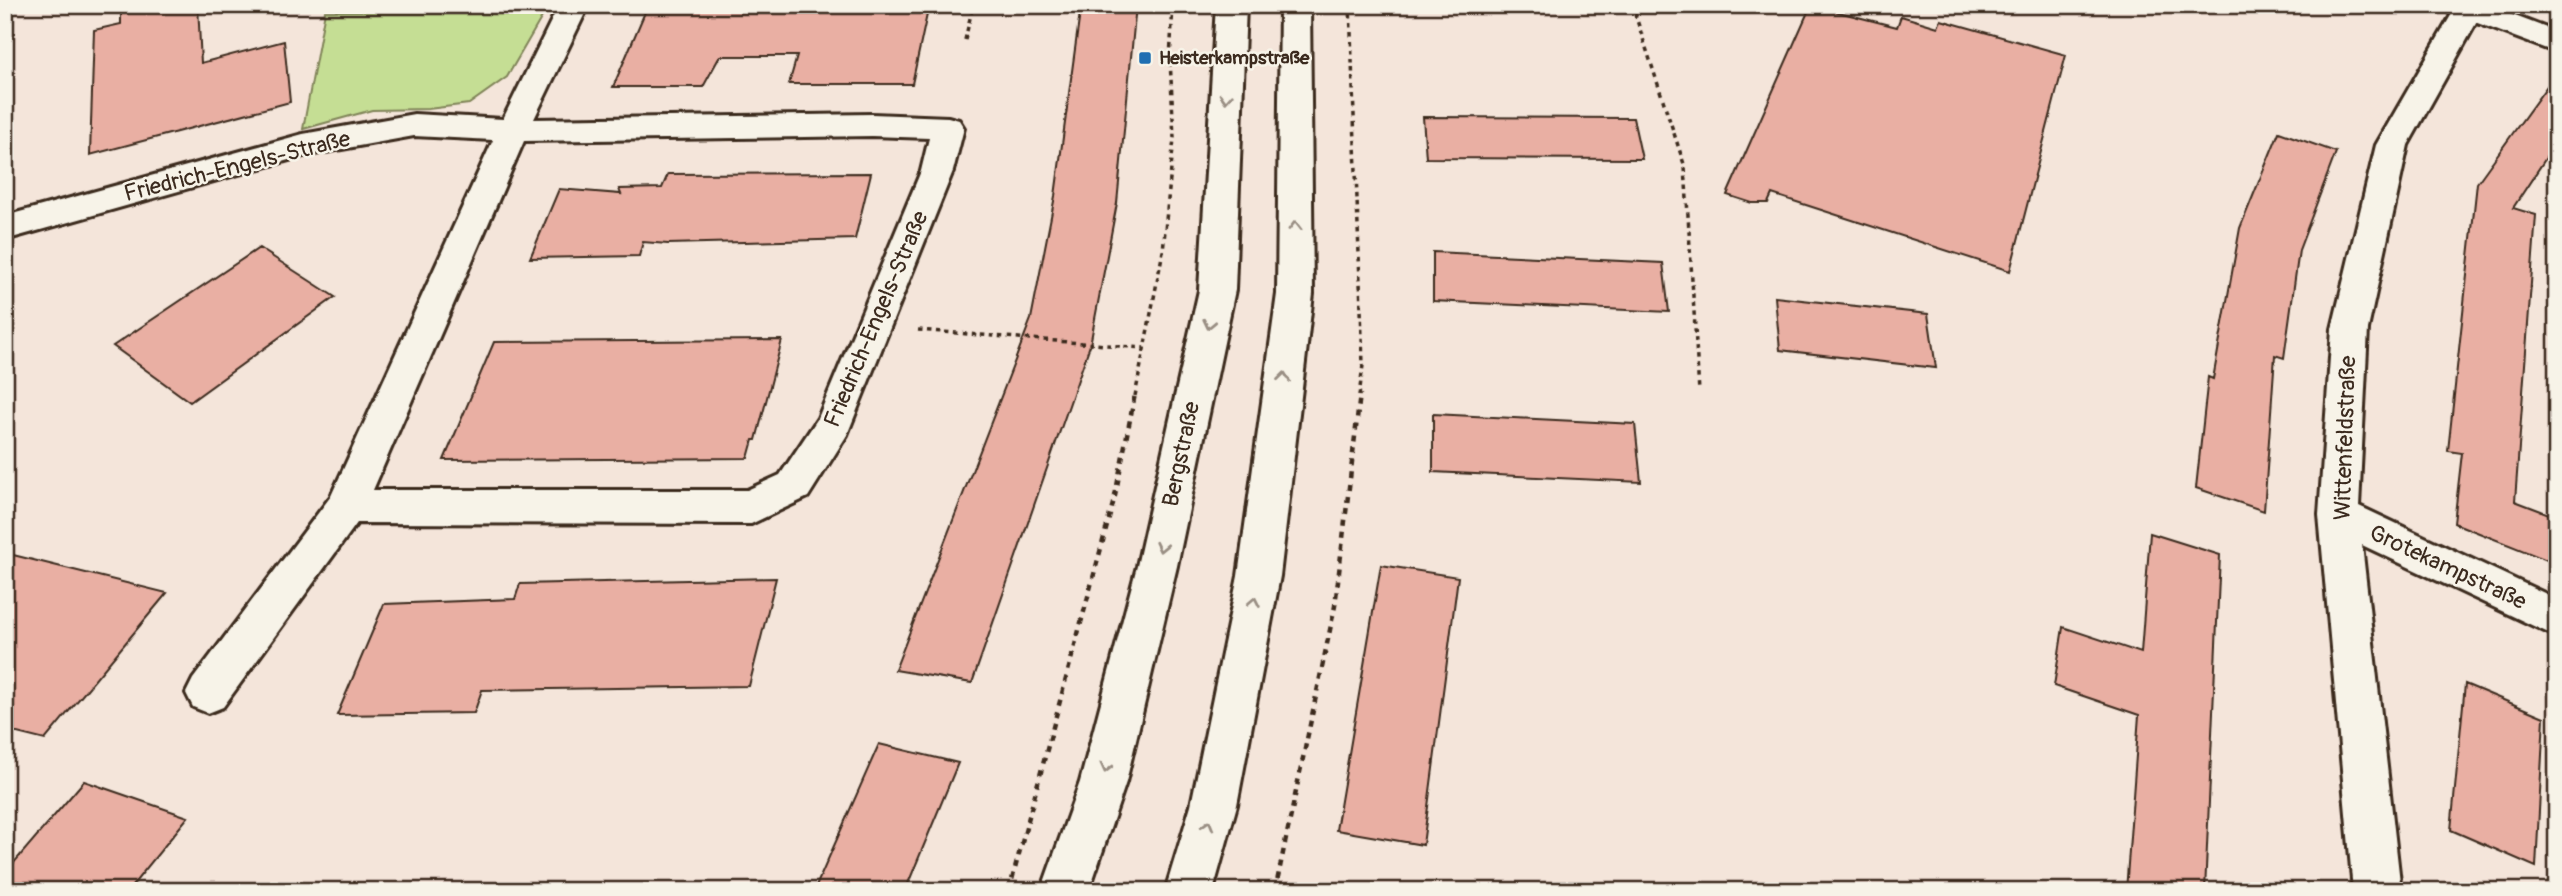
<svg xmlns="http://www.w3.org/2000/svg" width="2562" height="896" font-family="Pangolin,sans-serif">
<rect width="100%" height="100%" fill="#f4e5da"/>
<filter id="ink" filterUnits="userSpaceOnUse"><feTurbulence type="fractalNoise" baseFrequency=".0143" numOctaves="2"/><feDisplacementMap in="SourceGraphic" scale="14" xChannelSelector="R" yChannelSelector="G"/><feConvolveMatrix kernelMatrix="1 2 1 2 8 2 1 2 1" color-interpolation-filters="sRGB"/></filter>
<g filter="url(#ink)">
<!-- green -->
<path fill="#c5de94" stroke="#808459" stroke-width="2" d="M546 10 507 77 469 104 428 109 372 110 303 129 325 11Z"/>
<!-- building -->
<path fill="#e9afa3" stroke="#3b2a1e" stroke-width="2" d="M121 5H198L201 63 284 41 290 102 90 155 94 30 121 24Z
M648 5 722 7 929 5 912 84H789L797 56H720L703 87H613Z
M1081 5H1136L1117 203 1090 345 972 683 895 670 1031 319 1055 196Z
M1811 5 1897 27 1901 16 1938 27 1941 20 2066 55 2010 271 1772 194 1768 203H1752L1727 195Z
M2557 72V141L2513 208 2536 215 2515 501 2557 517V564L2454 523 2462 453 2448 451 2477 183Z
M1423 117 1633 118 1642 159 1426 158Z
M2279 132 2336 152 2299 250 2284 358 2275 355 2264 511 2196 488 2208 377 2213 379 2240 228Z
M871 173 855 239 668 244 643 242 639 256 530 258 559 189 621 194 619 189 662 188 668 174Z
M259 248 335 297 190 402 113 346Z
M1433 252 1663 263 1669 312 1433 301Z
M1775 297 1928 314 1936 368 1780 350Z
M782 340 756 440H753L748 458 444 460 494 342Z
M1433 414 1635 424 1641 482 1433 472Z
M2150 533 2220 555 2205 891H2126L2139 715 2054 686 2063 627 2141 653Z
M5 553 167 593 45 740 5 730Z
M1381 565 1458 577 1423 845 1336 830Z
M776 578 749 686 482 690 474 713 337 715 384 604 515 599 520 584Z
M2465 684 2544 717 2536 867 2451 830Z
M879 744 958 763 905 891H814Z
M84 781 188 817 128 891H5V873Z"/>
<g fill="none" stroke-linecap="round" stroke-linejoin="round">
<!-- minor casing -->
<g stroke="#3b2a1e" stroke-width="6">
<path id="minor" d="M559 5H589L534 119 872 114 948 117 959 120 964 128 953 171 847 435 808 497 751 524 357 523 223 707 208 713 193 707 186 693 193 679 331 496 493 140 414 136 303 156 5 240V216L303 134 414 114 503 119ZM872 136 929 138 921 171 818 418 780 475 747 490H373L524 141Z
M2457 5H2481L2484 9 2408 145 2368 329 2359 506 2557 599V637L2362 545 2401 891H2353L2319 515 2332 329 2376 145Z"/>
</g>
<!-- tertiary casing -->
<g stroke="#3b2a1e" stroke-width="6">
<path id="tertiary" d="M2443 5H2486L2557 32V53L2448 12Z"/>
</g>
<!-- secondary casing -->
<g stroke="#3b2a1e" stroke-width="6">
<path id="secondary" d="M1216 5H1246L1235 290 1177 566 1126 782 1089 891H1041L1080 782 1137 566 1199 290Z
M1280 5H1310L1313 294 1280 576 1237 805 1213 891H1165L1191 805 1238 576 1277 294Z"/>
</g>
<!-- path-far1 -->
<path stroke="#3b2a1e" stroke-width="3.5" stroke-dasharray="4.5 4.5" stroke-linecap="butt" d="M1350 5 1363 365 1359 396
M1632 5 1685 167 1699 392
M965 40 973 5
M918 330 1144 348
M1135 396 1163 251 1174 138 1170 59 1173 5"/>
<!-- path -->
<path stroke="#3b2a1e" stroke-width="4.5" stroke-dasharray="6 6" stroke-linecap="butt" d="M1009 891 1115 496 1135 394
M1275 891 1335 606 1360 394"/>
<!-- minor -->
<use href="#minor" fill="#f7f3e8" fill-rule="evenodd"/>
<!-- tertiary -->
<use href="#tertiary" fill="#f7f3e8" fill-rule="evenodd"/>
<!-- secondary -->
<use href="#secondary" fill="#f7f3e8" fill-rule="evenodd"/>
</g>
<!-- one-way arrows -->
<defs><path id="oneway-chevron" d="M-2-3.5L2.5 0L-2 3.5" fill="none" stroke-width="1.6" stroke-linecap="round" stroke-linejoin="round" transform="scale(1.75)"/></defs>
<g stroke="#998e83">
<use href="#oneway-chevron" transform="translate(1226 98) rotate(93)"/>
<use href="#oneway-chevron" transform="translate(1295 226) rotate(-90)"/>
<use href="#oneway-chevron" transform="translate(1209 324) rotate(102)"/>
<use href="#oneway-chevron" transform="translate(1284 377) rotate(-83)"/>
<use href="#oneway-chevron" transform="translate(1161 547) rotate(102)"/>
<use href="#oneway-chevron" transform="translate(1254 602) rotate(-79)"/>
<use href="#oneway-chevron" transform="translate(1106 768) rotate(104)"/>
<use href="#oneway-chevron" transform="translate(1208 825) rotate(-74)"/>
</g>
</g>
<!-- markers -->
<rect fill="#1f6fb2" stroke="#f7f3e8" stroke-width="2.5" x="1138" y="51" width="14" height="14" rx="3.5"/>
<g text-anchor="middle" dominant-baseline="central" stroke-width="5" stroke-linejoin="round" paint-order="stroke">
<!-- far-poi labels -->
<g font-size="19" font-weight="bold" fill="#3b2a1e" stroke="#f7f3e8" text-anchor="start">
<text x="1159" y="58">Heisterkampstraße</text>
</g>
<!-- street labels -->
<g font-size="23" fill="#3b2a1e" stroke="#f7f3e8">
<text transform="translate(237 166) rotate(-14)">Friedrich-Engels-Straße</text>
<text transform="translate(876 319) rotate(-67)">Friedrich-Engels-Straße</text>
<text transform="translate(2345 438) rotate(-88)">Wittenfeldstraße</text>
<text transform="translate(1181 454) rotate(-78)">Bergstraße</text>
<text transform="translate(2448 567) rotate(25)">Grotekampstraße</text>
</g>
</g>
<!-- margin -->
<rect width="2562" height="896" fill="none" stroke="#f7f3e8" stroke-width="28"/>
<rect x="14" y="14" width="2534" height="868" fill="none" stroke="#3b2a1e" stroke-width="2.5" filter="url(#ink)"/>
</svg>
